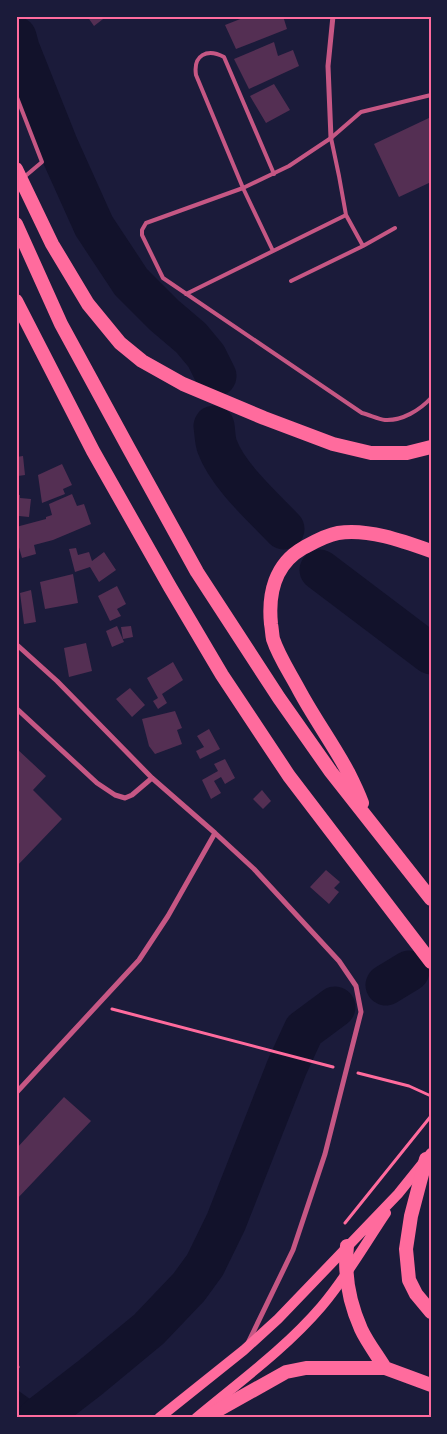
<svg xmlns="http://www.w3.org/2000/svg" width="447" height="1434" font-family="Ubuntu,sans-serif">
<rect width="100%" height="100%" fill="#1b1b3a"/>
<!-- water -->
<path fill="#12122b" d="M16 1389 30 1399 49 1418H16Z"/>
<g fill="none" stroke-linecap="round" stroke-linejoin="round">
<!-- river -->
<path stroke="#12122b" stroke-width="41" d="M16 37 19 48 58 146 94 226 131 282 164 315 191 338 206 356 216 376
M214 426C215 433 215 440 217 446 228 476 262 506 284 529
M320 570 431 654
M386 985 409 971
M38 1418 91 1377 149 1329 189 1287 205 1265 226 1222 287 1067 304 1030 335 1007"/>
</g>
<!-- building -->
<path fill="#542f53" d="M87 16H107L94 26Z
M248 16H283L287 29 236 49 225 25Z
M274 42 278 56 293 50 299 66 249 89 234 59Z
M274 84 290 110 266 123 250 96Z
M431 117V182L399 197 374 144Z
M23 456 25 475 18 476 19 487H16V457Z
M62 464 72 485 63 489 65 494 42 503 38 475Z
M72 494 77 506 84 504 91 524 53 540 34 545 36 554 22 558 16 537V527L46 519V517L52 515 49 504Z
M16 495H20V498L31 499 29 517 19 516V509H16Z
M76 548 78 555 89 552 92 561 104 552 116 570 99 582 90 567 75 572 69 549Z
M73 574 78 603 45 609 40 582Z
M117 586 126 604 117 609 121 616 110 621 98 596Z
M31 590 36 622 24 624 20 593Z
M117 626 124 642 112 647 106 631Z
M131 626 133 637 123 639 121 627Z
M86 643 92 671 69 677 64 648Z
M173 662 183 680 162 694 167 703 158 709 153 701 158 698 147 678Z
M130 688 145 705 132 717 116 699Z
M175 711 182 728 177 730 182 744 155 754 149 746 142 719Z
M209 729 220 749 200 759 196 751 204 747 197 736Z
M16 748 46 776 33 790 62 819 16 867V809L19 806 16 803Z
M225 759 235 778 225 784 221 777 214 781 221 793 211 799 202 780 218 771 214 764Z
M262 790 271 801 263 809 253 799Z
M326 870 340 882 334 888 339 892 329 904 310 887Z
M64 1097 91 1121 16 1200V1149Z"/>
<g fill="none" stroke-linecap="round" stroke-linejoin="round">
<!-- path -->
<path stroke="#ff6b9d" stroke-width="3" d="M112 1009 333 1067
M358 1073 409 1086 431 1096
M345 1223 431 1116
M16 1362 18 1367 16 1371"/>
<!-- service -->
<path stroke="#c65784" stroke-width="4" d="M16 95 42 162 23 178
M431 95 361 112 331 138 289 166 243 188 146 223 142 230V235L163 278 362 413C370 415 378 419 385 420 402 421 420 410 431 398
M331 138 339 176 346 215 363 246
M273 251 243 188 196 75C193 55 207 48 224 57L274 174
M291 281 363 246 395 228
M186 294 346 215"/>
<!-- minor -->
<path stroke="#c65784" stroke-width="5" d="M331 138 328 66 333 16
M16 644 57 681 152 778 215 833 254 869 339 961 356 986 361 1012 325 1154 293 1250 248 1343
M16 708 97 783 115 795 125 798 132 795 152 778
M16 1093 139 960 168 916 215 833"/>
<!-- secondary -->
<path stroke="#ff6b9d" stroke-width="10" d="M159 1418 244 1350 278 1319 398 1194 431 1153
M196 1418C239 1382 285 1349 321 1307 346 1278 365 1244 386 1213"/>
<!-- trunk -->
<path stroke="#ff6b9d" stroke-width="14" d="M16 169 52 244 88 304 120 343 142 361 183 384 264 418 333 444 371 453H407L431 447
M16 224 61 324 128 447 197 572 279 698 331 772 431 899
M16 301 93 451 170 587 222 675 289 776 431 962
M362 803C358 792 353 782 348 772 333 744 314 718 299 690 290 673 279 657 273 639 272 634 272 629 271 624 268 594 275 564 303 548 314 542 326 535 338 533 367 528 403 541 431 551
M426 1159 411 1216 406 1249 409 1280 416 1294 431 1312
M347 1246C344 1274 349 1302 361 1329 367 1342 377 1355 385 1368
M204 1418 286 1372 306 1368H385L431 1385"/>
</g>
<!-- border -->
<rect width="447" height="1434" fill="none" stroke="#1b1b3a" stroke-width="35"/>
<rect x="18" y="18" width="412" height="1398" fill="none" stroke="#ff6b9d" stroke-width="2"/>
</svg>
